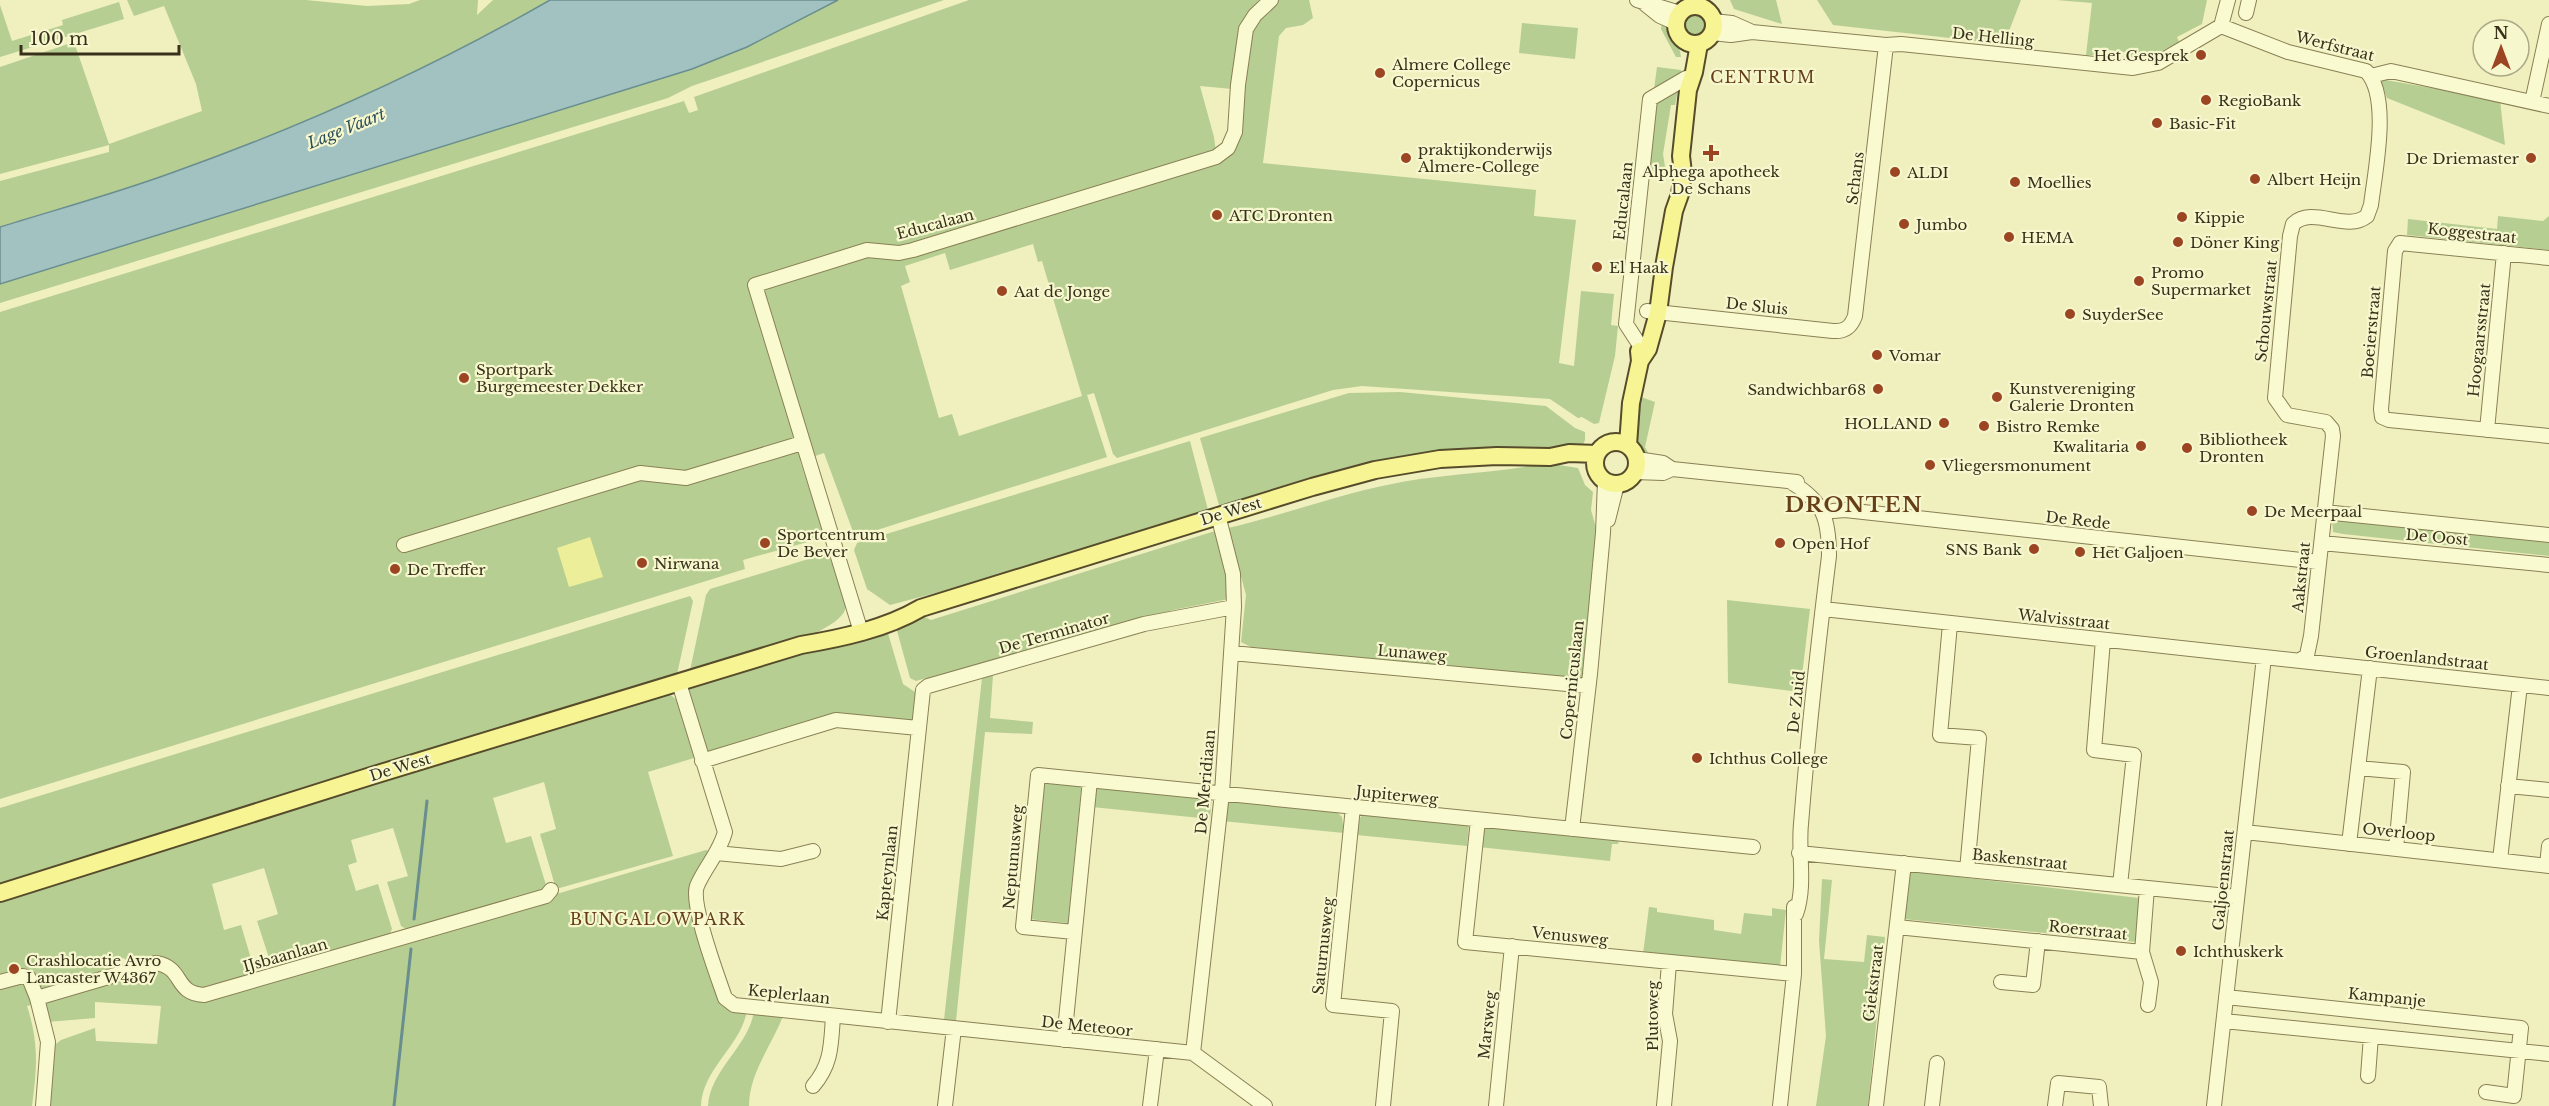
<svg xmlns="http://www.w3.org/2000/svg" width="2549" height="1106" font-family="'Libre Baskerville',serif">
<rect width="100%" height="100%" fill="#f0efbe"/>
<!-- green -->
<path fill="#b6ce92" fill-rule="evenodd" d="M127 0H306L367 6 409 4 420 0H478L477 15 493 0H550C429 69 304 125 174 172 117 193 58 209 0 227V181L109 152V145L0 174V67L74 42 109 144 202 111 196 84 164 6 134 16Z
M838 0H944L692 86 668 98 0 303V284L692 69 747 47Z
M969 0H1259L1244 19 1232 89 1200 86 1214 137 1217 160 1223 159 1254 26 1275 0H1309L1313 18 1303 25 1286 28 1279 36 1263 163 1536 190 1534 216 1576 220 1559 363 1574 366 1581 291 1614 294 1611 325 1618 326 1615 356 1599 423 1594 424 1582 417 1578 418 1550 399 1362 386 1333 390 1117 458 1113 454 1094 393 1087 395 1107 457 855 537 824 453 800 461 825 537 743 560 745 569 0 799V312L684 101 689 113 698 110 694 97ZM1033 244 1038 262 1042 261 1082 396 959 436 952 414 939 418 901 286 910 282 905 266 945 253 950 270Z
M1730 0H1776L1782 24 1734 9Z
M1817 0H2021L2004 44 1833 25Z
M2056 0H2207L2202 24 2177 37 2179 42 2152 56 2131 60 2130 53 2096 48 2094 55H2086L2092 3Z
M119 2 124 19 0 57V5L12 41 63 25 62 20Z
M1684 26a11 11 0 1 1 22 0a11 11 0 1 1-22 0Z
M1662 21 1680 51 1681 57H1676L1661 29Z
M1522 23 1578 28 1575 59 1519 53Z
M1657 67 1681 70V75L1654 89Z
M2380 79 2500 100 2505 145 2387 98Z
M1679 85 1675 105H1671L1663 154 1667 179 1647 176 1655 104Z
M2498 216 2543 221 2549 216V250L2407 235 2408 219 2497 229Z
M1400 392 1546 406 1575 428 1585 432V440L1581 449 1478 451 1219 505 1200 438 1349 393Z
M1641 397 1655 402 1645 447 1650 456C1627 444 1639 418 1641 397Z
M1190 441 1208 510 981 581 890 605 867 589 854 550 857 543Z
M1546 463 1578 468 1585 485 1593 492 1591 510 1598 535 1583 680 1251 647 1241 642 1246 595 1228 528C1281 516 1333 496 1387 485 1440 473 1493 474 1546 463Z
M2332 518 2549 542V556L2343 534 2333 532Z
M1215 531 1225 566 1229 599 1173 610 928 681 926 678 916 681 910 678 896 627 923 616 931 620Z
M828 553C832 565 849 599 845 610 834 638 719 665 689 675L706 595 710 589Z
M690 596 693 601 676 679 0 886V808Z
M1727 600 1810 609 1800 692 1728 683Z
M887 630 903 684 918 694 913 723 834 715 705 754 687 694 690 688 743 669Z
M993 675 990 718 1033 722 1032 734 985 732 956 1021 944 1020 982 678Z
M668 693 677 700 694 758 648 772 673 856 556 889 540 834 556 829 544 782 493 798 506 843 531 836 546 885 545 891 409 931 401 926 387 882 408 876 393 828 351 840 357 862 348 865 356 891 378 884 392 929 389 936 274 967 271 964 257 921 278 914 264 868 212 884 224 930 241 925 252 962 260 961 262 966 258 973 205 989 193 988C169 954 171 955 131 966L124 958 116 961V969L47 990 0 977V897Z
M1043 777 1082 781 1068 923 1028 919Z
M1095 782 1212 795 1210 819 1092 807Z
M1225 797 1334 809 1342 817 1344 833 1222 821Z
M1365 812 1469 824 1467 846 1357 835 1360 818Z
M1481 825 1619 840 1618 844H1612L1610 861 1479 847Z
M706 850 711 852 694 880 689 897 722 1006 747 1010C742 1045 702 1069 701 1106H47L52 1047 61 1040 95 1028 96 1041 157 1044 161 1006 95 1002V1018L47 1022 45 1004 51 1000 162 968 183 994 193 1001Z
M1908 871 2139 898 2136 942 1903 919Z
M1822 879 1832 880 1824 959 1864 962 1867 935 1885 937 1868 1106H1816L1826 1036 1819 941Z
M1649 907 1657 908V912L1714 920V930L1741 934 1744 913 1772 916V908L1786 910 1780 967 1643 954Z
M16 982 26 986 34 1004 27 1006C39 1043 37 1068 32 1106H0V986Z
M754 1011 784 1014C772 1045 749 1073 749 1106H708C710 1070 749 1046 754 1011Z"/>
<!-- sand -->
<path fill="#ecee99" d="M590 537 603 577 569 587 557 548Z"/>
<!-- water -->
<path fill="#a2c1c1" stroke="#698e8f" stroke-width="1.5" d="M550 0H838L747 47 692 69 0 284V227C58 209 117 193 174 172 306 125 428 70 550 0Z"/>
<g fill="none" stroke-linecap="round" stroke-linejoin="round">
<!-- stream -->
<path stroke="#698e8f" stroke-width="3" d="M414 919 427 801
M394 1106 411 949"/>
<!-- minor casing -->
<g stroke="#898056" stroke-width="16">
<path id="minor" d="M1637 0 1680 13
M1645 4 1660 16 1676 23
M2246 13 2249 0
M1713 21 1732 23 1750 31
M2221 26 2288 52 2366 71C2391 96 2375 171 2371 205L2367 216C2346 233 2313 205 2293 224L2290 236 2275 398 2287 415 2326 422 2332 429 2333 436 2311 636 2307 655 2301 660
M2221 26 2228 0
M1712 33 1731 35 1752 32 1886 45 1901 44 2133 68 2158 63 2221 26
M2371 76 2391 71 2549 106
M2532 102 2549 24
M2549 258 2400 243 2395 251 2381 409 2382 417 2389 420 2549 436
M1647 311 1833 331C1845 332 1851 327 1855 316L1886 45
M1639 344 1626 324 1650 99 1686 78
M2487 430 2504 253
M1637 459 1663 463 1672 469
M1635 472 1663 473 1672 469 1797 482
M1791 482C1824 502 1829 519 1829 556 1818 645 1808 735 1801 824 1798 854 1806 885 1796 914
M1833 511 1845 510 2319 562
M2324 512 2549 535
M1608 520 1617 484
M2322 543 2549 565
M404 545 640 473 686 478 802 443
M1823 609 2549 688
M1950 624 1940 735 1979 738 1967 870
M861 632 755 285 867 250 899 253 913 250 1216 157 1228 148 1235 132 1238 85 1246 29 1255 15 1271 0
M2103 640 2094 750 2134 755 2120 885
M1232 653 1588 686
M679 683 725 832C720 852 705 867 697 886 690 904 718 977 725 998L734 1005 753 1007 1193 1053 1265 1106
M702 761 836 720 918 728
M2358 768 2403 772 2396 849
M2508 786 2549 790
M1353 807 1333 1005 1392 1011 1383 1106
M1478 820 1465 942 1794 974
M1572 829 1590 674 1603 533 1605 481
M2245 832 2549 866
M2349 844 2370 668
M716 853 781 859 813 851
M1799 853 2237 897
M2500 860 2520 685
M2547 865 2549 846
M1897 927 2142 952 2147 888
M1074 932 1023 927 1038 775 1753 847
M2142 952 2151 982 2148 1005
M0 982 23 976 29 978 37 998 48 1042 43 1106
M2001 982 2033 985 2038 941
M2226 997 2521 1028 2514 1096 2486 1092
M37 998 156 963C185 968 173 993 204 995L546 896 551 890
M2224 1021 2549 1054
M888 1022 923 690 928 686 1144 624 1234 607
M1064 1040 1090 780
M1193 1053 1222 793 1234 607 1233 574 1218 515
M2368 1076 2371 1036
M813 1086C832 1064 831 1044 833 1016
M945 1106 954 1028
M1150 1106 1157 1049
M1496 1106 1512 946
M1664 1106 1670 1041 1665 1014 1669 963
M1780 1106 1794 974V907
M1876 1106 1904 863
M1932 1106 1937 1063
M2055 1106 2058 1083 2099 1087 2101 1106
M2214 1106 2264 657"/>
</g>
<!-- major casing -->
<g stroke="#564b2b" stroke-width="20">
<path id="major" d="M1676 25a19 19 0 1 1 38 0a19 19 0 1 1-38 0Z
M1640 361 1648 349 1658 313 1664 267 1674 211 1680 194 1683 173 1681 156 1688 90 1694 72 1699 44
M1595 463a21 21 0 1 1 42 0a21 21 0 1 1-42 0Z
M1628 445 1631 403 1640 361 1639 351
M0 893 371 776 801 645C842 638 885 629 921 608L1312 487 1375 470 1440 459 1497 456 1550 457 1569 453 1597 454"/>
</g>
<!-- minor -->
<use href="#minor" stroke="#fafad1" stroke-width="14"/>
<!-- major -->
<use href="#major" stroke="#f6f493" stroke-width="16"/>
</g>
<!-- markers -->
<g fill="#9b4523" stroke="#f7f7ce" stroke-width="2">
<circle cx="2201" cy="55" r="6"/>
<circle cx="1380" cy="73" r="6"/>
<circle cx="2206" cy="100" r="6"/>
<circle cx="2157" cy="123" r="6"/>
<path d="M1708 144h6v6h6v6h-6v6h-6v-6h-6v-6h6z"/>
<circle cx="1406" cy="158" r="6"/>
<circle cx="2531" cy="158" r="6"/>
<circle cx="1895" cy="172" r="6"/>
<circle cx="2255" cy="179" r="6"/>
<circle cx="2015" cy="182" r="6"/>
<circle cx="1217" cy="215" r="6"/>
<circle cx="2182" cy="217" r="6"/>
<circle cx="1904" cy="224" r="6"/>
<circle cx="2009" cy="237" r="6"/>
<circle cx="2178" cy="242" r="6"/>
<circle cx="1597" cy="267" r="6"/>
<circle cx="2139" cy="281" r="6"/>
<circle cx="1002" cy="291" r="6"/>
<circle cx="2070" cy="314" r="6"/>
<circle cx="1877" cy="355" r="6"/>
<circle cx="464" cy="378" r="6"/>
<circle cx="1878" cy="389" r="6"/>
<circle cx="1997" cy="397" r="6"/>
<circle cx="1944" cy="423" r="6"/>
<circle cx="1984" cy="426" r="6"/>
<circle cx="2141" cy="446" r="6"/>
<circle cx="2187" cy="448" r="6"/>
<circle cx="1930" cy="465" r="6"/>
<circle cx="2252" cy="511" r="6"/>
<circle cx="765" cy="543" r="6"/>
<circle cx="1780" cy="543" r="6"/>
<circle cx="2034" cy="549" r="6"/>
<circle cx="2080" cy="552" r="6"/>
<circle cx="642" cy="563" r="6"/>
<circle cx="395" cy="569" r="6"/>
<circle cx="1697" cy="758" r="6"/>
<circle cx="2181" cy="951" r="6"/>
<circle cx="14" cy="969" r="6"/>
</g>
<g text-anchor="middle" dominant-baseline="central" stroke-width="4.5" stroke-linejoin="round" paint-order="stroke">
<!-- street labels -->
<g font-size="15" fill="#37311b" stroke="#f7f7ce">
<text transform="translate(1993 37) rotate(6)">De Helling</text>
<text transform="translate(2335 46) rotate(14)">Werfstraat</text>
<text transform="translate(1855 178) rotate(-83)">Schans</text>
<text transform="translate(1623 201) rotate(-84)">Educalaan</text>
<text transform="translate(935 224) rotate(-15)">Educalaan</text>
<text transform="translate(2472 233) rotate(6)">Koggestraat</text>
<text transform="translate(1757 306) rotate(6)">De Sluis</text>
<text transform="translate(2266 311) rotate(-84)">Schouwstraat</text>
<text transform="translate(2371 332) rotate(-85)">Boeierstraat</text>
<text transform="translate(2479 340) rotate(-84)">Hoogaarsstraat</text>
<text transform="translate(1231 511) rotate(-17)">De West</text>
<text transform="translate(2078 520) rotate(6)">De Rede</text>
<text transform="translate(2437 537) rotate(5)">De Oost</text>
<text transform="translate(2301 577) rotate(-84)">Aakstraat</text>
<text transform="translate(2064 619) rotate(6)">Walvisstraat</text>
<text transform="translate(1054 633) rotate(-16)">De Terminator</text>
<text transform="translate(1412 653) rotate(5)">Lunaweg</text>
<text transform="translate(2427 658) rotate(6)">Groenlandstraat</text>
<text transform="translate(1572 680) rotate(-84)">Copernicuslaan</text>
<text transform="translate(1796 702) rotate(-84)">De Zuid</text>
<text transform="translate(400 767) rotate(-17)">De West</text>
<text transform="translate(1205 782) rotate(-85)">De Meridiaan</text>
<text transform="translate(1397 795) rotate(6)">Jupiterweg</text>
<text transform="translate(2399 832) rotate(6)">Overloop</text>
<text transform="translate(1013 857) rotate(-85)">Neptunusweg</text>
<text transform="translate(2020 859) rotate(6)">Baskenstraat</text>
<text transform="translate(887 873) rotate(-84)">Kapteynlaan</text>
<text transform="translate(2223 880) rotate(-84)">Galjoenstraat</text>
<text transform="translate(2088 930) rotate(6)">Roerstraat</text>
<text transform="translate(1570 936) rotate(6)">Venusweg</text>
<text transform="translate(1323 946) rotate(-84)">Saturnusweg</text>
<text transform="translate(285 955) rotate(-16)">IJsbaanlaan</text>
<text transform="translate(1873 983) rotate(-83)">Giekstraat</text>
<text transform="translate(789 994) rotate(6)">Keplerlaan</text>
<text transform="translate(2387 997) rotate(6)">Kampanje</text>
<text transform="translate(1652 1016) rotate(-90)">Plutoweg</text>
<text transform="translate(1487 1025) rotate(-84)">Marsweg</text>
<text transform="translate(1087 1026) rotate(6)">De Meteoor</text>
</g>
<!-- poi labels -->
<g font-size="15" fill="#37311b" stroke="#f7f7ce" text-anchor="start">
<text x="2189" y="55" text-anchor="end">Het Gesprek</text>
<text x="1392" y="64">Almere College<tspan x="1392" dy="17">Copernicus</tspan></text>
<text x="2218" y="100">RegioBank</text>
<text x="2169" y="123">Basic-Fit</text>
<text x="1418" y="149">praktijkonderwijs<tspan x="1418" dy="17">Almere-College</tspan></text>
<text x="2519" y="158" text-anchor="end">De Driemaster</text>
<text x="1711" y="171" text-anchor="middle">Alphega apotheek<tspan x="1711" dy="17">De Schans</tspan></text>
<text x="1907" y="172">ALDI</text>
<text x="2267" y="179">Albert Heijn</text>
<text x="2027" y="182">Moellies</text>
<text x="1229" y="215">ATC Dronten</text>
<text x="2194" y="217">Kippie</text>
<text x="1916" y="224">Jumbo</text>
<text x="2021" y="237">HEMA</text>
<text x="2190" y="242">Döner King</text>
<text x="1609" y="267">El Haak</text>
<text x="2151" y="272">Promo<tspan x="2151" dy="17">Supermarket</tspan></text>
<text x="1014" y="291">Aat de Jonge</text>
<text x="2082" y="314">SuyderSee</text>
<text x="1889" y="355">Vomar</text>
<text x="476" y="369">Sportpark<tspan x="476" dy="17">Burgemeester Dekker</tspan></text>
<text x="2009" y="388">Kunstvereniging<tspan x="2009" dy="17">Galerie Dronten</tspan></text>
<text x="1866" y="389" text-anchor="end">Sandwichbar68</text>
<text x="1932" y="423" text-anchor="end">HOLLAND</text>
<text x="1996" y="426">Bistro Remke</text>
<text x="2199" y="439">Bibliotheek<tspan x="2199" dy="17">Dronten</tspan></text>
<text x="2129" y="446" text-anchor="end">Kwalitaria</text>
<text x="1942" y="465">Vliegersmonument</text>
<text x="2264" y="511">De Meerpaal</text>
<text x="777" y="534">Sportcentrum<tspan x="777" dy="17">De Bever</tspan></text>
<text x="1792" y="543">Open Hof</text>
<text x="2022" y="549" text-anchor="end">SNS Bank</text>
<text x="2092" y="552">Het Galjoen</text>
<text x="654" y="563">Nirwana</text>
<text x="407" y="569">De Treffer</text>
<text x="1709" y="758">Ichthus College</text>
<text x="2193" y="951">Ichthuskerk</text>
<text x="26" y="960">Crashlocatie Avro<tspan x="26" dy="17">Lancaster W4367</tspan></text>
</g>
<!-- neighbourhood labels -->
<g font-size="16" letter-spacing="1.5" fill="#663f19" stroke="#f7f7ce">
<text x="1763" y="77">CENTRUM</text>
<text x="658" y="919">BUNGALOWPARK</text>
</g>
<!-- water labels -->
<g font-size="16" font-style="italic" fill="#2a4e58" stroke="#f7f7ce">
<text transform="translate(346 128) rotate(-22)">Lage Vaart</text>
</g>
<!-- district labels -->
<g font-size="21" font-weight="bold" letter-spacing="1.5" fill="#663f19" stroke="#f7f7ce">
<text x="1854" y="505">DRONTEN</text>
</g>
</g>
<!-- north arrow -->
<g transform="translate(2501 48)"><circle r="28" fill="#f7f7ce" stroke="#aaa886" stroke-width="1.5"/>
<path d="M0-4.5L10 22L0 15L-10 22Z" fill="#9b4523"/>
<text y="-9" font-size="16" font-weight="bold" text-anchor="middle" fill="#37311b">N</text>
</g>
<!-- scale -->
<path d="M21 45v9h158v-9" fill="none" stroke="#37311b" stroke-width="3"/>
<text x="30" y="45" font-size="18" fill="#37311b" stroke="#f7f7ce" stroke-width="4.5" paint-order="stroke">100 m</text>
</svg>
